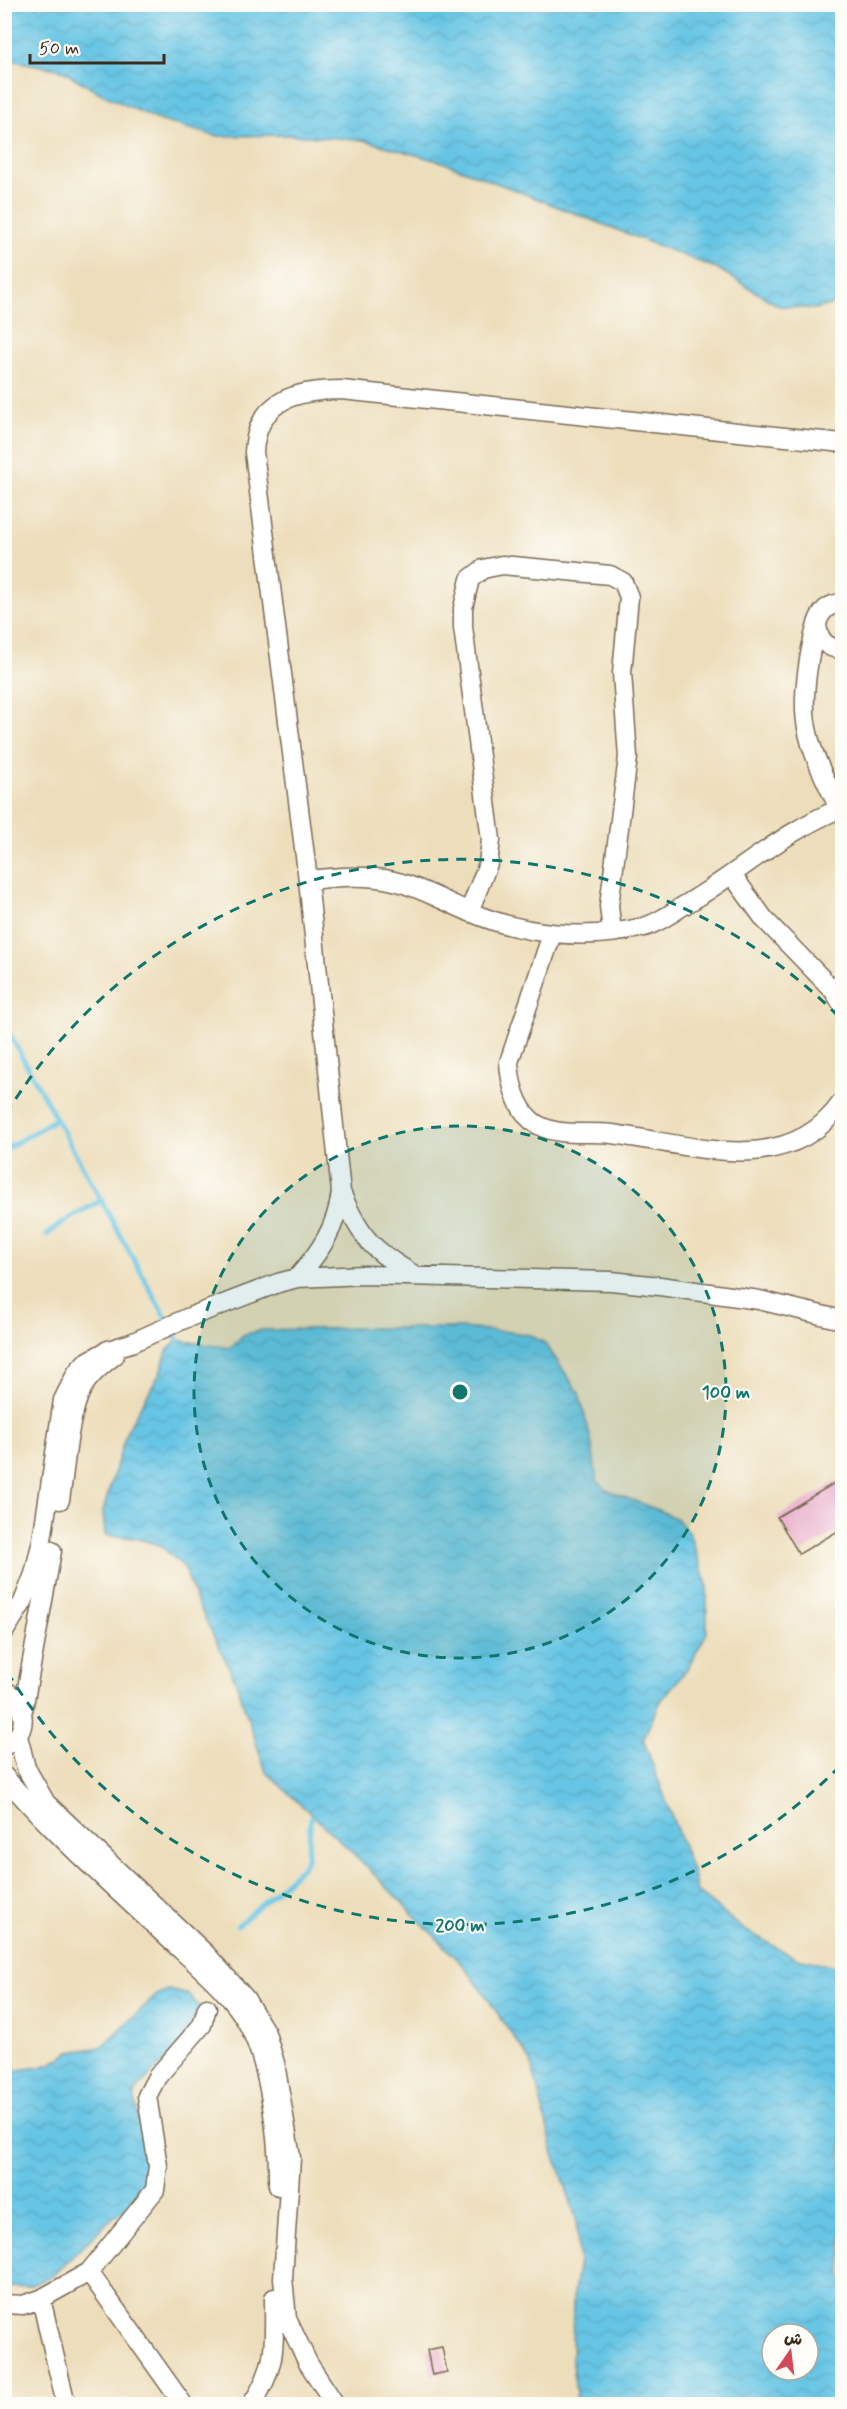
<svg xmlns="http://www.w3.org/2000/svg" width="847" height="2409" font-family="Mynerve,'Playpen Sans Arabic',sans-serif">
<defs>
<pattern id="water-waves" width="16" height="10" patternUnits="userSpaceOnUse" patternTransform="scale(1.5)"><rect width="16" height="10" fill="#66c5e4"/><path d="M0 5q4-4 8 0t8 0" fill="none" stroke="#59a9c3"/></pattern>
</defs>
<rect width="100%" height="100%" fill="#fdfcf7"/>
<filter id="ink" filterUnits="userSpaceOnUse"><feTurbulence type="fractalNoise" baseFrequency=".0167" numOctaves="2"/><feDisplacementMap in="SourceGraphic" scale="12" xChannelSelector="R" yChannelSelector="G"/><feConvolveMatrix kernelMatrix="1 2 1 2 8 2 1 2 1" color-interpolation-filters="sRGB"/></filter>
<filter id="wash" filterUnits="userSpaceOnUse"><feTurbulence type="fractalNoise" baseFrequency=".008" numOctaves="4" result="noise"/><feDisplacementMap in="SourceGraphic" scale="24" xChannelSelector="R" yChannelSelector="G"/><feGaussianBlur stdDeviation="1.35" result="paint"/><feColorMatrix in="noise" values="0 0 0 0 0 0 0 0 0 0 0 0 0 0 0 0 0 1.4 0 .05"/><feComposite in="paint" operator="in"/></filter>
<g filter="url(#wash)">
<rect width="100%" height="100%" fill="#eddebb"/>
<!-- water -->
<path fill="url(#water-waves)" stroke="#507881" stroke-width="1.5" fill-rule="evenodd" d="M4 5H842V302L815 309 779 306 718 269 445 163 363 140 292 135 215 136 158 120 102 94 61 70 5 59Z
M359 1328H458L512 1332 530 1335 545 1343 579 1393 591 1439 597 1480 606 1490 661 1511 677 1519 689 1533 707 1585V1633L687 1669 661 1701 643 1739 692 1870 697 1892 745 1930 796 1958 842 1967V2404H574L576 2393 572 2364 573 2299 579 2261 576 2219 561 2172 556 2163 531 2062 483 1992 464 1966 357 1857 266 1772 235 1680 196 1600 184 1567 160 1545 134 1538 105 1535 103 1511 127 1430 160 1373 167 1351 178 1340 230 1348 243 1335 262 1330ZM772 2334H808V2370H772Z
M169 1990 189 1995 199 2006 188 2036 139 2087 134 2095 147 2153 144 2193 140 2199 111 2219 51 2277 29 2286 5 2288 4 2072 40 2067 51 2064 70 2052 101 2047 158 1994Z"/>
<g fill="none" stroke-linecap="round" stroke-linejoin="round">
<!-- stream -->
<path stroke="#66c5e4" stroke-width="5" d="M4 1024 178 1340
M4 1150 56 1119
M47 1235 62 1223 102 1200
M238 1925 302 1867 307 1859 311 1817"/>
</g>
<g id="blocks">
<!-- building -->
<path fill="#e8a9c8" d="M843 1478V1528L799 1554 777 1517Z
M442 2347 447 2372 432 2375 427 2350Z"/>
</g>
</g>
<g filter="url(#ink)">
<use href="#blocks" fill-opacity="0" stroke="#796955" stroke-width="1.5"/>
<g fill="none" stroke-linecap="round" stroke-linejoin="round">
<!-- minor casing -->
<g stroke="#796955" stroke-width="21">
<path id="minor" d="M842 603C829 604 821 610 817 624 818 639 827 649 842 649
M817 624C809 652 801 699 807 728 812 756 828 784 839 809
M733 876 765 920 833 990 842 1004
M308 880C336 877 366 874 394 881 420 887 445 902 470 912 524 935 586 941 644 927 659 923 674 911 688 903 740 872 785 830 842 808
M469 912 488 864 491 840 463 627V608L470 579 483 569 502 565 610 575 623 582 629 597 622 673 628 757 609 906 612 932
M552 934 509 1062C510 1082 516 1107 532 1121 553 1138 587 1131 612 1134 691 1144 787 1181 842 1102
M416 1276C372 1250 361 1239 341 1192L308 880 254 452C257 399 297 390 342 390L842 443
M297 1278C320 1252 337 1227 341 1192
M60 1500C65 1470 68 1415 82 1389 89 1375 103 1364 115 1355
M4 1632 23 1602 34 1574 42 1540 63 1400 77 1372 85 1363 108 1350 131 1343 187 1318 278 1283 297 1278 364 1275 611 1281 660 1286 759 1300 842 1320
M4 1690C28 1703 30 1735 4 1746
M23 1710 52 1551
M18 1736 26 1768 46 1803 206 1954 245 1998 266 2033 275 2063 291 2158 283 2278 287 2319 308 2363 335 2404
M4 1776C54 1835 113 1886 169 1939 196 1964 233 1994 249 2026 270 2067 279 2141 278 2186
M89 2272 183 2404
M41 2299 66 2404
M4 2304 23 2305 41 2299 89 2272 155 2190 158 2166 147 2096 157 2077 202 2025 207 2008
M252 2404C278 2364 274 2344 274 2298"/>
</g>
<!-- minor -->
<use href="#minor" stroke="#fff" stroke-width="18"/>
</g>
</g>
<!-- distance rings -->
<circle cx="460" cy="1392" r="266" fill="#0f766e" fill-opacity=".12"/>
<g fill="none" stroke="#0f766e" stroke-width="3" stroke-dasharray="10 8">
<circle cx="460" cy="1392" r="266"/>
<path d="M840 1766A533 533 0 0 1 6 1670M6 1114A533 533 0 0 1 840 1018"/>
</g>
<circle cx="460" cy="1392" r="9" fill="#0f766e" stroke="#fdfcf7" stroke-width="3"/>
<g font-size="18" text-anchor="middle" font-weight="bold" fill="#0f766e" stroke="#fdfcf7" stroke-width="4.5" stroke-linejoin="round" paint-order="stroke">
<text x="726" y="1398">100 m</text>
<text x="460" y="1931">200 m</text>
</g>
<!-- margin -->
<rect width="847" height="2409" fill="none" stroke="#fdfcf7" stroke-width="24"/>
<!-- north arrow -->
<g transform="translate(790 2352) rotate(14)"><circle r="28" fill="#fdfcf7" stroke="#afa8a0" stroke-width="1.5"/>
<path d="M0-4.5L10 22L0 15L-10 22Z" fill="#d1495b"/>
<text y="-9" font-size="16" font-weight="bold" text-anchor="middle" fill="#3b2a1e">ش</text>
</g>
<!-- scale -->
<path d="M30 54v9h134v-9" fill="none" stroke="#3b2a1e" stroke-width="3"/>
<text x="39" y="54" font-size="18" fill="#3b2a1e" stroke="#fdfcf7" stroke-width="4.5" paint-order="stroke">50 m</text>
</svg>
